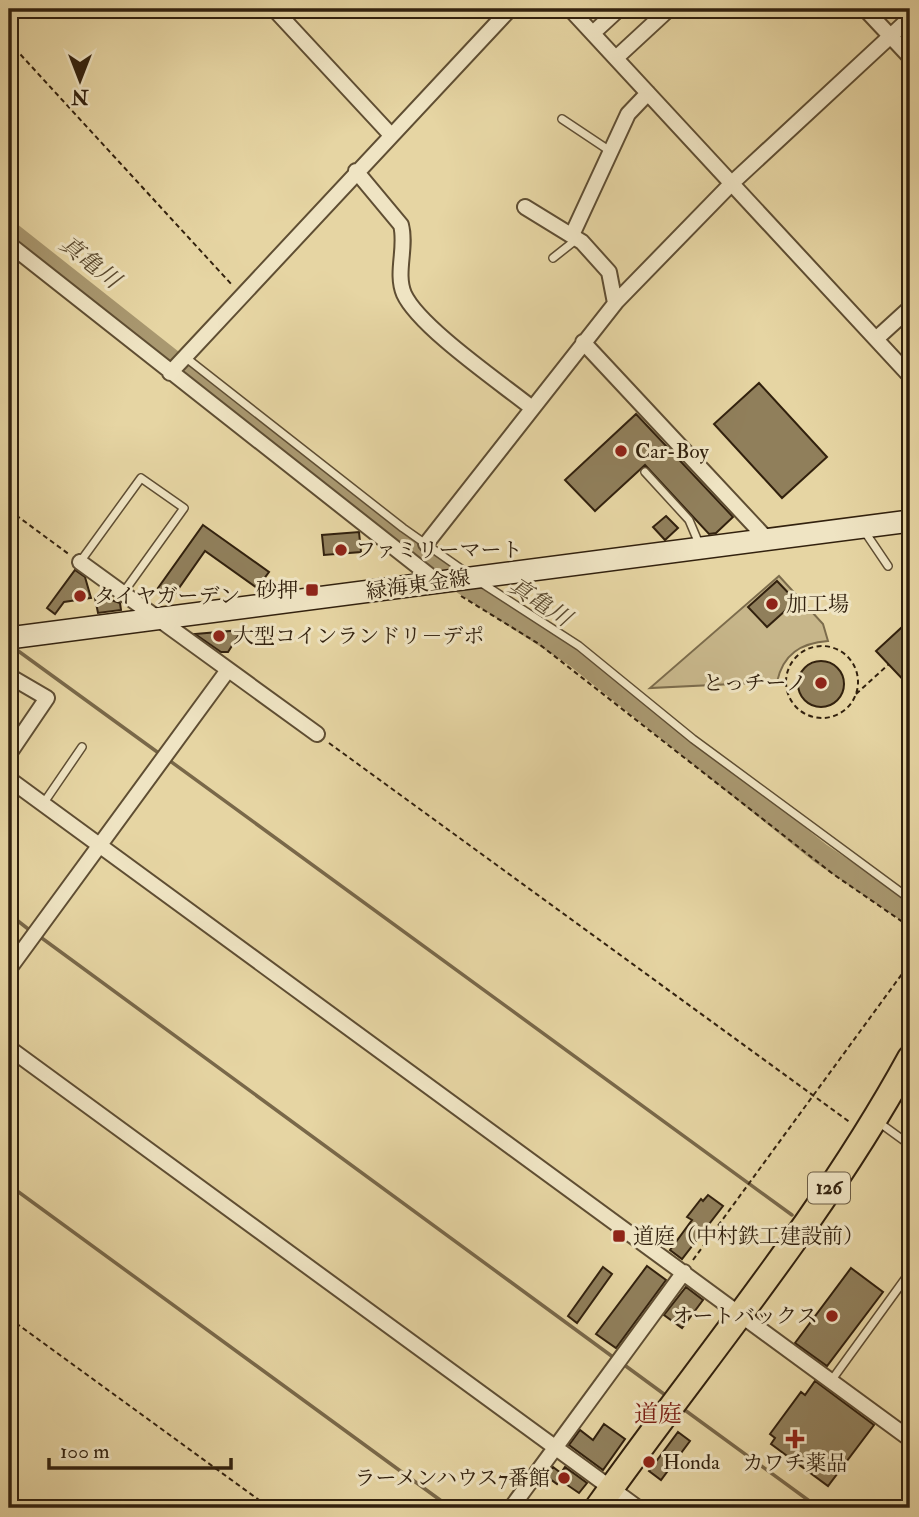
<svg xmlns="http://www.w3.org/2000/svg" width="919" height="1517" font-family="'IM FELL Double Pica','Noto Serif JP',serif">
<rect width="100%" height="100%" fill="#e6d5a3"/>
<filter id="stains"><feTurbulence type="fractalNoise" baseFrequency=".00286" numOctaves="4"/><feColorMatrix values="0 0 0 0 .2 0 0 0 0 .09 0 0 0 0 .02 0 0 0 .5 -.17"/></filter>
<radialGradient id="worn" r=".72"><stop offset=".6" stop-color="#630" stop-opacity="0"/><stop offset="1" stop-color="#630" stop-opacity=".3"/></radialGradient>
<!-- green -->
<path fill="#c7b68a" stroke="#7c6c4c" stroke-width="2" d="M779 576 823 624 828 641C801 643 783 654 777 682L650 688Z"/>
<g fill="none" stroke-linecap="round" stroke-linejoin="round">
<!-- stream -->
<path stroke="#796849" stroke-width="3.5" d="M10 645 160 754
M166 758 792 1215
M9 914 32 932
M39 936 617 1360
M9 1185 451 1508
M623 1364 668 1397
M682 1408 819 1508"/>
<!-- river -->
<path stroke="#a99870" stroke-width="21" d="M9 231 423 558 577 658 820 853 910 914"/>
</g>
<!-- building -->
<path fill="#907f5b" stroke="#32210e" stroke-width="2" d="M759 383 827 457 782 498 714 424Z
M636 414 733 517 716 533 709 534 645 465 595 511 565 480Z
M666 516 678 528 665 540 653 527Z
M203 525 269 572 257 588 205 551 172 598 158 588Z
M359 532 361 552 324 555 322 535Z
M75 570 85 577 91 598 64 602 55 614 47 608Z
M777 581 796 601 767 627 748 607Z
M111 596V600L120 603 121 610 98 613 95 598Z
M901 628 910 638V687L876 651Z
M242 630 228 652H221L195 634Z
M798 684a23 23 0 1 1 46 0a23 23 0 1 1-46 0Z
M708 1195 723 1206 682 1259 670 1250 692 1220 687 1217 701 1199 703 1201Z
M647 1266 666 1280 616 1348 596 1334Z
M603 1267 612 1274 577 1323 568 1316Z
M851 1268 883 1292 827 1366 795 1343Z
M686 1287 703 1300 682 1328 664 1315Z
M815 1381 874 1425 828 1486 771 1444 775 1438 770 1434 801 1392 805 1395Z
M604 1424 625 1439 603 1470 569 1445 580 1430 593 1440Z
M678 1432 690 1441 661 1480 649 1471Z
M553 1467 561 1473 565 1467 587 1483 579 1493 560 1480 557 1484 546 1476Z"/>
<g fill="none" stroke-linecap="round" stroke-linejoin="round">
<!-- service casing -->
<g stroke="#5f4e33" stroke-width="10">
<path id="service" d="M562 119 610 151
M553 258 577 239
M185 357 403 528 467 573
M645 472 689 520 700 546
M863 529 888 566
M80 562 141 478 184 508 123 593
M480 582 579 646 693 739 910 899
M43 804 82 747
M877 1121 910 1145
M831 1381 910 1272"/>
</g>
<!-- minor casing -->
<g stroke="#5f4e33" stroke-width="18">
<path id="minor" d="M274 9 390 134
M570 9 910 376
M865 9 910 57
M593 33 619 9
M616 58 669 9
M356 171 401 225C407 247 395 273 404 294 419 327 501 383 532 408
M525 207 582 242 609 272 615 303
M572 235 628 114 648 93
M9 244 439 583
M876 339 910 308
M583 342 766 538
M170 373 510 9
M426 544 617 301 732 183 910 18
M80 562 317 734
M9 680 11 677 47 698 9 754
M9 779 910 1439
M9 969 228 670
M9 1048 638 1508
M511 1508 684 1272"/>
</g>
<!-- secondary casing -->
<g stroke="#32210e" stroke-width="24">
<path id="secondary" d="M9 638 910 521"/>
</g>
<!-- trunk casing -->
<g stroke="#32210e" stroke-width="28">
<path id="trunk" d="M597 1508C703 1359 822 1219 910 1058"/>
</g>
<!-- path -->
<path stroke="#32210e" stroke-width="2" stroke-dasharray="5 3.5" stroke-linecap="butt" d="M9 42 233 286
M9 510 70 555
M461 596 539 644 833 874 910 927
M786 682a36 36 0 1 1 72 0a36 36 0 1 1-72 0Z
M856 694 889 664
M329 743 851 1123
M693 1260 910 963
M9 1318 270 1508"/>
<!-- service -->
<use href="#service" stroke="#efe4c3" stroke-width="7"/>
<!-- minor -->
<use href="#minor" stroke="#efe4c3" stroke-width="14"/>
<!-- secondary -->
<use href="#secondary" stroke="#efe4c3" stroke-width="21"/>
<!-- trunk -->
<use href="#trunk" stroke="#e6d5a3" stroke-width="24"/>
</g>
<!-- markers -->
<g fill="#8f2418" stroke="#efe4c3" stroke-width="2.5">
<circle cx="621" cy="451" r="7"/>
<circle cx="341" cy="550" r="7"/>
<rect x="305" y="583" width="14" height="14" rx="3.5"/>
<circle cx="80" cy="596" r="7"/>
<circle cx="772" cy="604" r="7"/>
<circle cx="219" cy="636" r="7"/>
<circle cx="821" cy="683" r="7"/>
<rect x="612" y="1229" width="14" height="14" rx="3.5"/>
<circle cx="832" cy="1316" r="7"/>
<path d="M791.5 1428.5h7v7h7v7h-7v7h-7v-7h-7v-7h7z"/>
<circle cx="649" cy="1462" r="7"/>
<circle cx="564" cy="1478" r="7"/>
</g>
<g text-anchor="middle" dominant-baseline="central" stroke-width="6" stroke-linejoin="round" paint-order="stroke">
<!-- shield labels -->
<rect fill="#efe4c3" stroke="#6b5c44" stroke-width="2" x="808" y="1172.5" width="42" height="31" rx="5"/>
<g font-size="19" font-weight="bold" fill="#32210e">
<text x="829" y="1188">126</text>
</g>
<!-- poi labels -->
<g font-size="21" fill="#32210e" stroke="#efe4c3" text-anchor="start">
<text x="635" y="451">Car-Boy</text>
<text x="355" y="550">ファミリーマート</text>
<text x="298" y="590" text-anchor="end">砂押</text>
<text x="94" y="596">タイヤガーデン</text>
<text x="786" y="604">加工場</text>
<text x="233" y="636">大型コインランドリ－デポ</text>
<text x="807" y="683" text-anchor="end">とっチーノ</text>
<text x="633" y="1236">道庭（中村鉄工建設前）</text>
<text x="818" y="1316" text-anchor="end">オートバックス</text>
<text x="663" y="1462">Honda</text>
<text x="795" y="1463" text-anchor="middle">カワチ薬品</text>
<text x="550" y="1478" text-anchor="end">ラーメンハウス7番館</text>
</g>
<!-- street labels -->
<g font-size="21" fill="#32210e" stroke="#efe4c3">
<text transform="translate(418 585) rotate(-8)">緑海東金線</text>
</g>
<!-- water labels -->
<g font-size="23" font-style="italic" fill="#5c4b30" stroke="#efe4c3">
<text transform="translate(90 262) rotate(38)">真亀川</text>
<text transform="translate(540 602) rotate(33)">真亀川</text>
</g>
<!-- quarter labels -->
<g font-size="24" fill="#7a1f14" stroke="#efe4c3">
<text x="658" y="1414">道庭</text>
</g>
</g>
<!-- margin -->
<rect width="919" height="1517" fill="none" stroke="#e6d5a3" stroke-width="35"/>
<rect x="10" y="10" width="898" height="1496" fill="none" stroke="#32210e" stroke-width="3.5"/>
<rect x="18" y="18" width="884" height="1482" fill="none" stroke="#32210e" stroke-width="2"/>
<!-- north arrow -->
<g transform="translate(80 80) rotate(180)" stroke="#efe4c3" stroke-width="5" paint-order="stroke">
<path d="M0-5L12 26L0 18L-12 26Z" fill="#32210e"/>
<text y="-10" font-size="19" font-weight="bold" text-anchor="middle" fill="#32210e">N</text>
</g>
<!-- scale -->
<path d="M49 1458v10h182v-10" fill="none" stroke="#32210e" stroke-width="3.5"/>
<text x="60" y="1458" font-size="21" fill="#32210e" stroke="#efe4c3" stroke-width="5" paint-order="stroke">100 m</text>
<rect width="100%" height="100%" filter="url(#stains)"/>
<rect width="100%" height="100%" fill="url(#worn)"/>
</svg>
